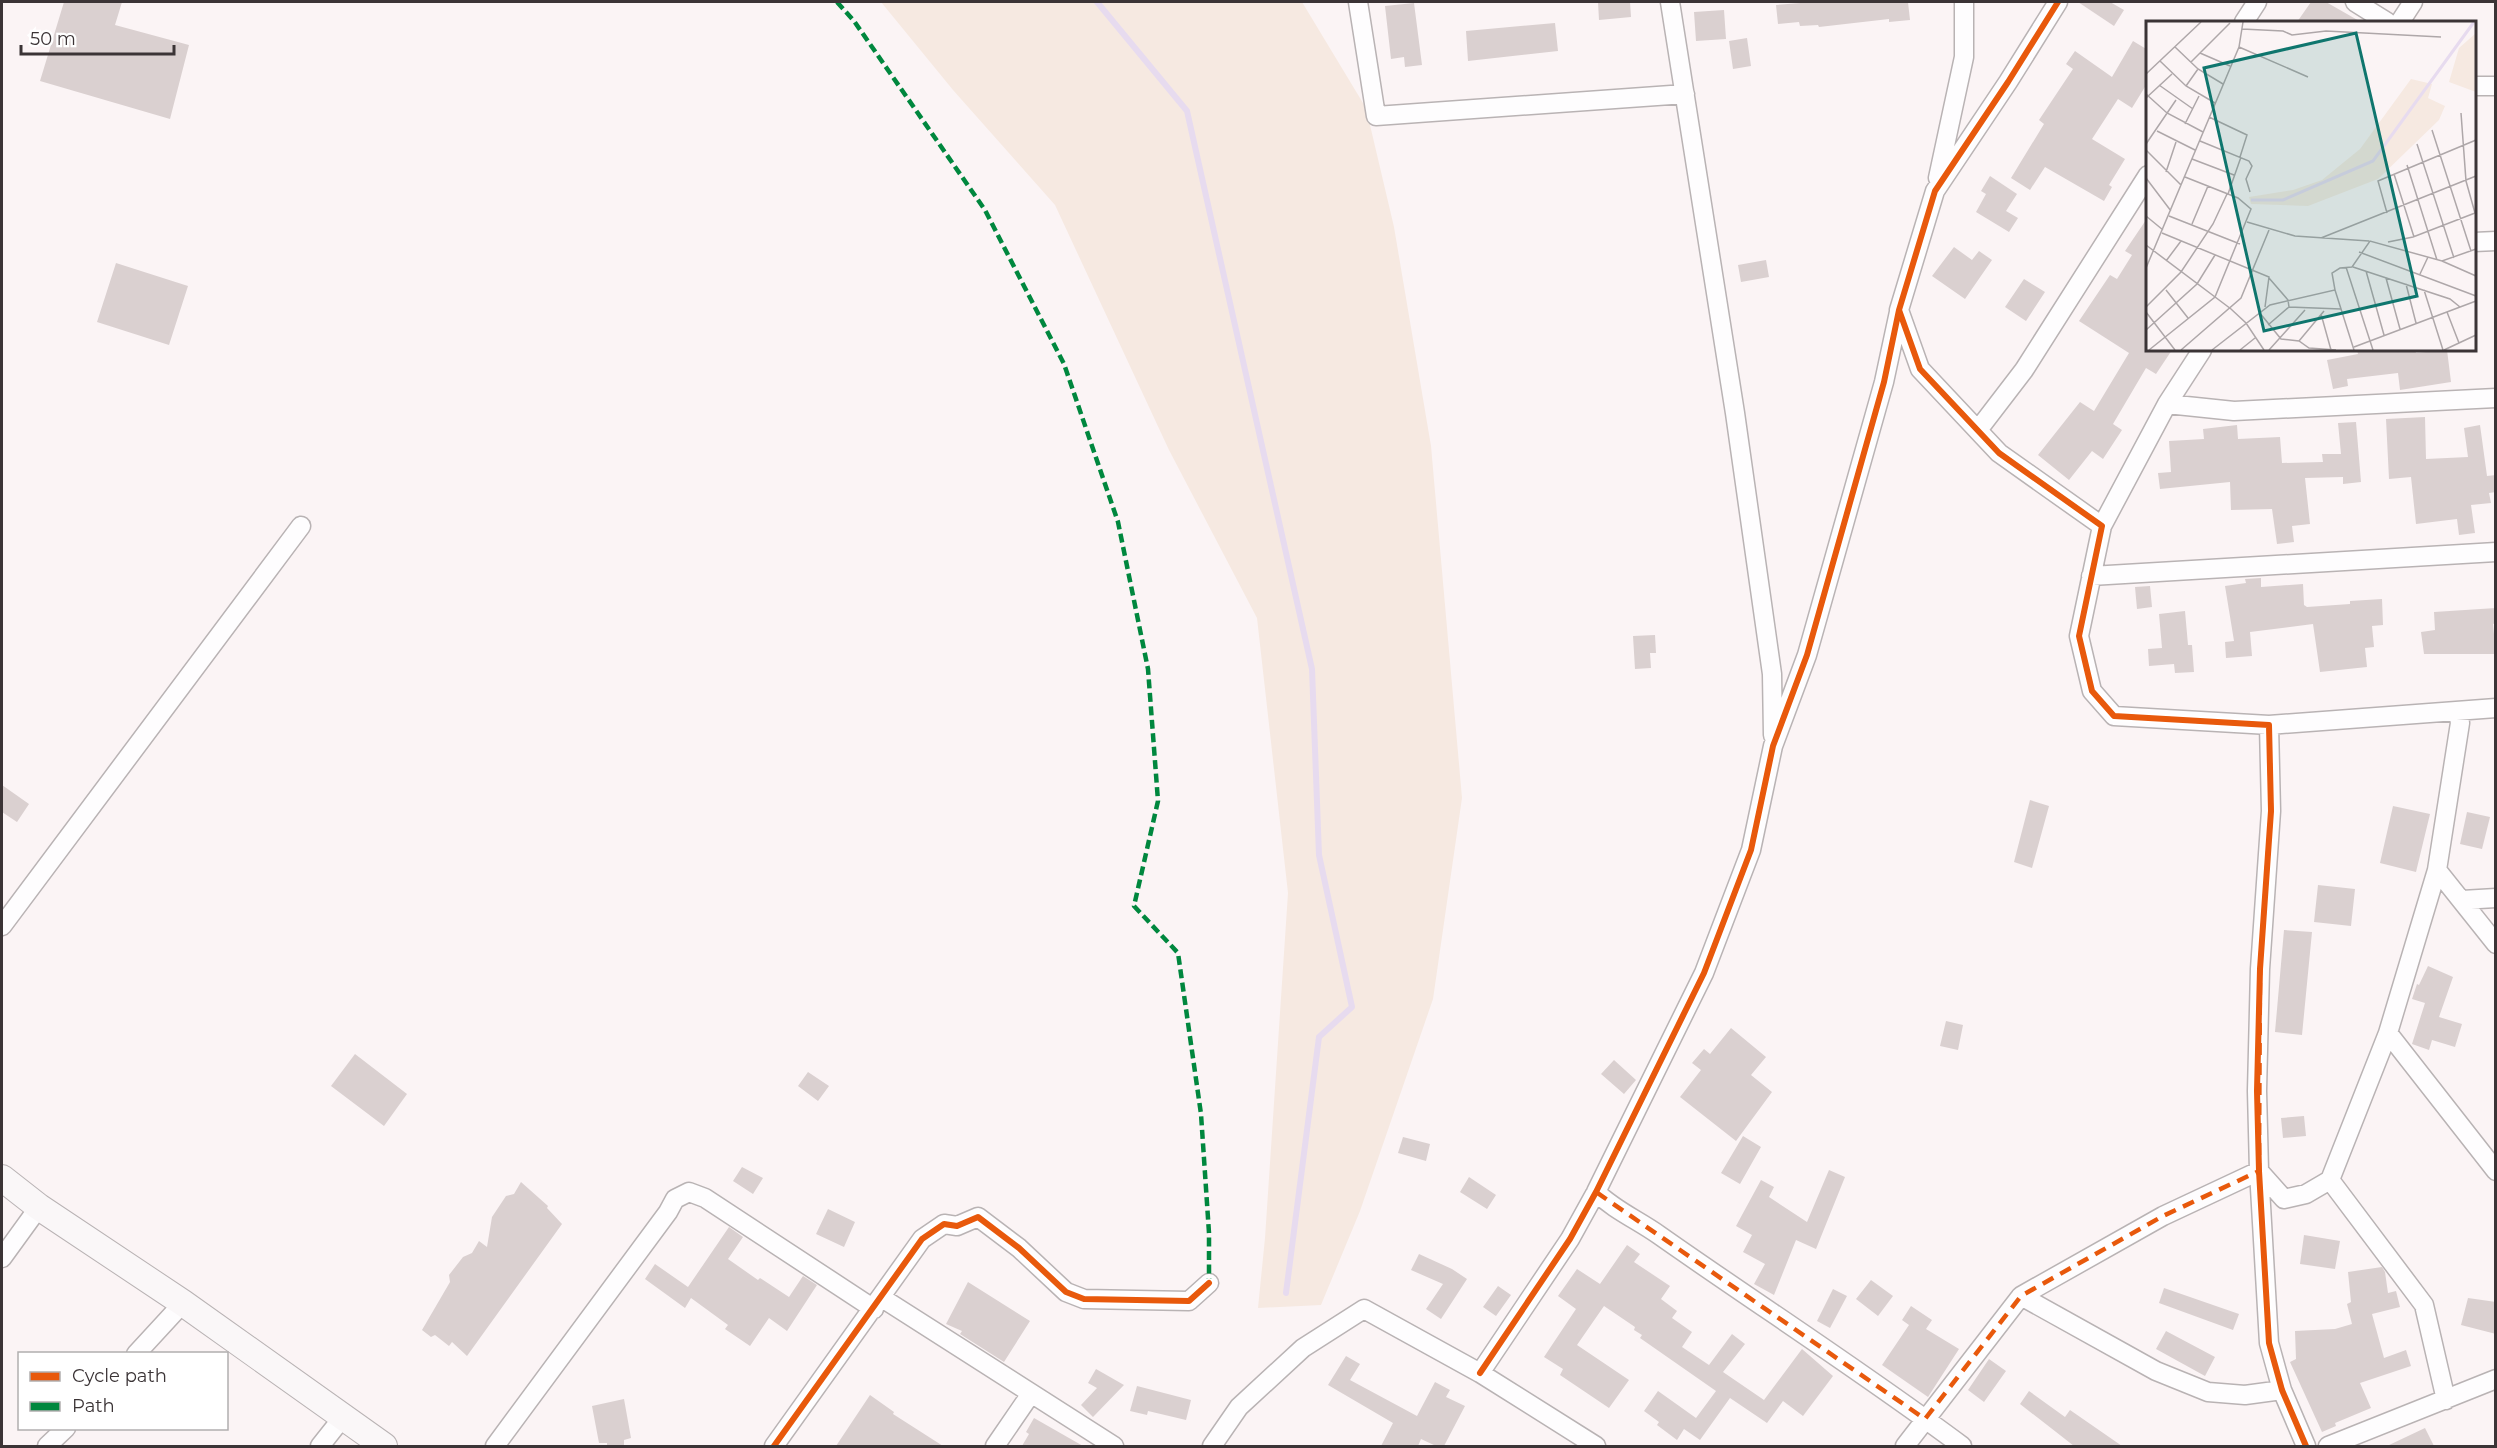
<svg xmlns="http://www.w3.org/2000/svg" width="2497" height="1448" font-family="Montserrat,sans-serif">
<rect width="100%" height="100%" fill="#fbf4f5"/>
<!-- green -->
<path fill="#f6e9e1" d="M881 2H1302L1366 108 1394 227 1431 446 1462 798 1433 999 1360 1211 1321 1305 1258 1308 1265 1238 1288 893 1257 618 1169 450 1055 205 953 90Z"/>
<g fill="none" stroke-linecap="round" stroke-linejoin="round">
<!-- stream -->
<path stroke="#e7dbef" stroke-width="6" d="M1097 2 1187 111 1312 669 1319 855 1352 1007 1319 1037 1286 1293"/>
</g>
<!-- building -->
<path fill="#dad0d0" d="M64 2H122L115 25 189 45 170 119 40 81Z
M1598 2H1630L1631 17 1599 20Z
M1813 2V3L1908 2 1910 20 1889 22V19L1819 27 1818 25 1800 26 1799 22 1778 24 1776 5Z
M2078 2H2110L2124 10 2114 26Z
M2311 2H2326L2361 22H2297Z
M1414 3 1422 65 1405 67 1404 57 1391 59 1385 6Z
M1724 10 1726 39 1696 41 1694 12Z
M1555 23 1558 51 1468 61 1466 31Z
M1747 38 1751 66 1733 69 1729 41Z
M2133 41 2148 50V82L2132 108 2118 99 2092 139 2125 159 2109 185 2112 187 2104 201 2045 167 2030 190 2011 178 2044 124 2039 120 2073 69 2066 64 2075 51 2112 77Z
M1990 176 2017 194 2006 211 2018 218 2009 232 1976 212 1986 194 1981 191Z
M2148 217V350H2172L2156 374 2146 368 2113 424 2122 430 2103 459 2092 451 2069 480 2038 455 2080 402 2094 411 2129 353 2079 321 2110 275 2117 279 2132 255 2125 251Z
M1954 247 1972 260 1979 251 1992 260 1965 299 1932 276Z
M1766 260 1769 277 1741 282 1738 265Z
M116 263 188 286 169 345 97 322Z
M2024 279 2045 292 2026 321 2005 307Z
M2357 350H2415L2416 353 2447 350 2451 382 2400 390 2398 373 2347 379 2348 386 2333 389 2327 360 2358 354Z
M2425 417 2426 459 2468 457 2464 428 2480 425 2487 476 2496 475V492L2489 493 2491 503 2471 505 2475 533 2459 535 2457 519 2416 524 2411 477 2389 479 2386 419Z
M2356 422 2361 482 2343 484V477L2305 478 2310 524 2292 526 2294 542 2277 544 2272 509 2231 510 2230 482 2160 489 2158 473 2171 472 2169 441 2204 439 2203 429 2237 425 2238 439 2280 437 2282 463 2323 462 2322 454H2341L2338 423Z
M2261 578V587L2303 584 2304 605 2307 607 2350 604V601L2382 599 2383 625 2372 626 2374 647 2365 648 2367 667 2320 672 2313 624 2250 632 2252 656 2226 658 2225 642 2234 641 2225 586 2246 583 2245 579Z
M2150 586 2152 607 2137 609 2135 587Z
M2496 608V623L2493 624 2496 654H2424L2421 632 2435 630 2434 612Z
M2185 611 2188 645H2192L2194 672 2175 673 2174 664 2149 666 2148 649 2162 648 2159 614Z
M1655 635 1656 653H1650L1651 668 1635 669 1633 636Z
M2 785 29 804 17 822 2 812Z
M2030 800 2049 806 2032 868 2014 862Z
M2393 806 2430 814 2416 872 2380 863Z
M2467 812 2490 817 2482 849 2460 844Z
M2318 885 2355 889 2351 926 2314 922Z
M2284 930 2312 932 2302 1035 2275 1032Z
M2428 966 2453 977 2439 1017 2462 1024 2455 1047 2432 1040 2429 1050 2412 1044 2425 1003 2412 999 2417 984 2419 985Z
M1946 1021 1963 1025 1958 1050 1940 1046Z
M1731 1028 1766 1057 1751 1075 1772 1092 1736 1141 1680 1097 1701 1070 1692 1063 1704 1049 1710 1054Z
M355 1054 407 1094 384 1126 331 1086Z
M1614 1060 1636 1080 1624 1094 1601 1074Z
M808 1072 829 1086 818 1101 798 1086Z
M2304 1116 2306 1136 2283 1138 2281 1118Z
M1743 1136 1761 1147 1740 1184 1721 1173Z
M1403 1137 1430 1144 1426 1161 1398 1153Z
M742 1167 763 1178 753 1194 733 1181Z
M1829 1170 1845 1177 1816 1249 1796 1240 1774 1295 1754 1284 1765 1264 1743 1252 1752 1235 1736 1226 1761 1180 1774 1187 1769 1197 1807 1222Z
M1469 1177 1496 1195 1487 1209 1460 1192Z
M521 1182 548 1206 547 1208 562 1224 467 1356 452 1342 449 1346 435 1335 431 1337 422 1330 450 1282 449 1275 463 1257 472 1253 479 1241 487 1247 492 1217 506 1196 514 1194Z
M828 1209 855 1222 844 1247 816 1234Z
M729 1227 743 1237 728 1259 758 1280 760 1278 789 1297 803 1276 817 1285 787 1331 769 1318 750 1346 725 1329 728 1325 691 1298 685 1308 645 1279 655 1264 688 1287Z
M2304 1235 2340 1241 2335 1269 2300 1264Z
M1627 1245 1640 1254 1634 1262 1670 1286 1661 1299 1677 1311 1672 1318 1692 1332 1682 1347 1709 1365 1732 1334 1745 1344 1723 1372 1764 1400 1802 1349 1833 1376 1803 1416 1783 1401 1767 1423 1730 1398 1700 1440 1684 1429 1677 1440 1657 1425 1659 1422 1644 1411 1658 1391 1696 1418 1716 1391 1640 1338 1642 1335 1634 1330 1635 1327 1604 1306 1577 1345 1629 1380 1609 1408 1560 1375 1563 1369 1544 1357 1576 1309 1558 1296 1577 1269 1600 1284Z
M1419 1254 1452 1269 1467 1279 1441 1319 1426 1309 1443 1284 1411 1270Z
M2382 1267 2385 1272 2388 1293 2396 1291 2400 1307 2372 1314 2384 1358 2406 1350 2411 1366 2360 1383 2371 1408 2335 1423 2336 1426 2322 1432 2290 1362 2296 1359 2295 1331 2335 1329 2352 1324 2347 1304 2351 1302 2348 1272Z
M1871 1280 1893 1296 1878 1316 1856 1299Z
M968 1282 1030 1321 1004 1362 960 1334 962 1331 946 1324Z
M1498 1286 1511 1295 1496 1316 1483 1307Z
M2164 1288 2239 1314 2233 1330 2159 1303Z
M1833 1289 1847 1296 1830 1328 1817 1321Z
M2468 1298 2496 1302V1334L2461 1325Z
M1911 1306 1932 1320 1926 1329 1959 1349 1928 1397 1882 1365 1909 1325 1902 1320Z
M2166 1331 2215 1357 2205 1376 2156 1349Z
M1346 1356 1360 1364 1350 1380 1417 1416 1435 1382 1450 1390 1446 1397 1465 1406 1444 1446H1436L1421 1439 1418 1446H1381L1393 1423 1328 1385Z
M1989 1359 2006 1371 1984 1402 1968 1390Z
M1096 1369 1124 1385 1093 1417 1081 1405 1097 1388 1088 1383Z
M1137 1386 1191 1400 1186 1420 1148 1411 1147 1415 1130 1411Z
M2029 1391 2065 1417 2070 1410 2122 1446H2074L2020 1404Z
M870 1395 894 1412 893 1414 943 1446H836Z
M624 1399 631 1438 624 1440V1446H607V1443H599L592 1406Z
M1034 1418 1083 1446H1022L1029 1434 1026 1432Z
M2425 1428 2434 1446H2387Z"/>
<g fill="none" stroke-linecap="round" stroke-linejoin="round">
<!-- street casing -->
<g stroke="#b9b3b4" stroke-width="21">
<path id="street" d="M1358 2 1376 116 1685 94
M1670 2 1735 413 1772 674 1773 735
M2058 2 2008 82 1935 191 1899 310 1920 369 1999 453 2102 526 2079 636 2092 691 2114 716 2269 725 2271 811 2260 969 2257 1091 2259 1171 2269 1343 2282 1390 2306 1446
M2355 2 2387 22
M2244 22 2257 2
M2400 22 2413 2
M2474 86H2496
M1938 178 1964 57V2
M2474 242 2496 241
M2167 404 2234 411 2496 398
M1978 430 2024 370 2148 175
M2102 526 2167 404 2202 350
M2091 576 2496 552
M2269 725 2496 708
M2437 870 2496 944
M2462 900 2496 898
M2 926 301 526
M2388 1033 2496 1171
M2330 1180 2424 1305 2446 1400
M1596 1192C1614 1210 1638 1220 1659 1235 1760 1306 1863 1372 1962 1446
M2 1258 39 1207
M2021 1296 2163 1216 2259 1171 2284 1199 2306 1194 2330 1180 2388 1033 2437 870 2460 723 2458 712
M882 1298 1114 1446
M136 1354 183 1303
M1480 1373 1570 1239 1596 1192 1704 973 1751 850 1773 746 1807 655 1884 382 1899 312
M47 1446 66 1428
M320 1446 343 1417
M495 1446 668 1212 675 1199 689 1192 705 1198 874 1309
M774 1446 922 1239 944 1224 957 1226 978 1217 1019 1248 1066 1292 1084 1299 1189 1301 1209 1283
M995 1446 1030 1395
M1212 1446 1239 1407 1303 1348 1364 1309 1480 1373 1596 1446
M1905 1446 2021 1296 2156 1371 2208 1392 2245 1395 2282 1390
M2328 1446 2496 1379"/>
</g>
<!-- secondary casing -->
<g stroke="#b9b3b4" stroke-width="28">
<path id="secondary" d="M2 1178 39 1207 183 1303 384 1446"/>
</g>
<!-- street -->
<use href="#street" stroke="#fefdfe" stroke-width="18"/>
<!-- secondary -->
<use href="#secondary" stroke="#faf7f8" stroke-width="26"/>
<!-- quiet -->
<path stroke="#00873e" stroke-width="4.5" stroke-dasharray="9 4.5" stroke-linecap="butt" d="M837 2 854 21 985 210 1064 364 1118 522 1148 669 1158 801 1134 906 1178 953 1201 1114 1209 1233V1283"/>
<!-- cycleway casing -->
<g stroke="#fff" stroke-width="10">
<path id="cycleway" d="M2058 2 2008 82 1935 191 1899 310 1920 369 1999 453 2102 526 2079 636 2092 691 2114 716 2269 725 2271 811 2260 969 2257 1091 2259 1171 2269 1343 2282 1390 2306 1446
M1480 1373 1570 1239 1596 1192 1704 973 1751 850 1773 746 1807 655 1884 382 1899 310
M774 1446 922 1239 944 1224 957 1226 978 1217 1019 1248 1066 1292 1084 1299 1189 1301 1209 1283"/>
</g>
<!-- cycleway -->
<use href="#cycleway" stroke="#e8590c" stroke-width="6"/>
</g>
<!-- marked area -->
<path fill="none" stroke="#e8590c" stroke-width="4.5" stroke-dasharray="12 8" stroke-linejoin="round" d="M1899 310 1920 369 1999 453 2102 526 2079 636 2092 691 2114 716 2269 725 2271 811 2260 969 2259 1171 2163 1216 2021 1296 1925 1419 1596 1192 1704 973 1751 850 1773 746 1807 655 1884 382Z"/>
<!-- overview -->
<g transform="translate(2146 21)">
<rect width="330" height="330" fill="#fbf4f5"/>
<path d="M330 12V71L303 61 313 27ZM265 58 286 63 282 77 299 85 293 99 232 158 162 185 105 183 103 176 147 169 176 159 214 128Z" fill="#f6e9e1"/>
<path fill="none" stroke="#e7dbef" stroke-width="3" d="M105 179H137L227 140 328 1"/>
<path fill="none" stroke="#aea7a9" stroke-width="1.5" d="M96 8 137 10 146 14 180 10 295 16M29 26 52 48 77 63M93 26 162 56M54 32 84 45M14 40 40 65 69 82M45 41 84 2M0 53 55 1M13 64 47 88M40 65 52 48M0 73 21 92 57 111M0 77 26 53M315 92 320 160 329 192M63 96 101 114 94 136M39 103 53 75M286 109 325 230M11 110 49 129M54 120 103 140 106 145 100 158 104 171M0 123 30 79M271 123 308 237M0 129 35 164M46 138 88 154M261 144 291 239M20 151 30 121M248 153 268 216M0 157 25 190M82 173 95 136M241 192 232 160 330 119M0 195 17 209M23 195 94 223M101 201 149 215 223 220M46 203 62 165M16 212 123 256 119 286M175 217 330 155M242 221 267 216 329 192M0 224 85 288 100 302 118 329M213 231 330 275M20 240 35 220M296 240 330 255M200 246 227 329M207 246 304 278 314 286M0 247 93 26 97 1M220 250 238 314M274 253 282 236M123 257 142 279 143 286 195 288M240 257 254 308M260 263 270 302M20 269 42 297M189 269 208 329M278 269 297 329M0 286 35 251 67 203 81 173M0 291 29 329M113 291 135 318 153 320 163 327 190 329M301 291 313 322M175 293 185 329M122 304 143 286M0 309 51 263 69 234M153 320 178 290M208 326 330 280M3 329 69 276 105 188 92 177 39 156M35 329 95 277 123 209M66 329 124 284 189 269 186 252 194 247 206 246 224 220 296 240 330 228M94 329 109 317M123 329 159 289M298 329 330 314"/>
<path fill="#0f766e" fill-opacity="0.15" stroke="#0f766e" stroke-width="3" d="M210 12 271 275 118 310 58 47Z"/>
<rect width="330" height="330" fill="none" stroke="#3b3436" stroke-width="3"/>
</g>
<!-- border -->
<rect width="2497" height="1448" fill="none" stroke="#3b3436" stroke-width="6"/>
<!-- legend -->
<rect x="18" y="1352" width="210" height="78" fill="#ffffff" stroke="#b1aeaf" stroke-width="1.5"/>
<rect x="30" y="1372" width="30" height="9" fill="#e8590c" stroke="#b1aeaf" stroke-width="1.5"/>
<text x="72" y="1382" font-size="18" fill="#3b3436">Cycle path</text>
<rect x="30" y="1402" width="30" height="9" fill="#00873e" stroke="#b1aeaf" stroke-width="1.5"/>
<text x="72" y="1412" font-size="18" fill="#3b3436">Path</text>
<!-- scale -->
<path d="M21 45v9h153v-9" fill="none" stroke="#3b3436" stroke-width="3"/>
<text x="30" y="45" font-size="18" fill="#3b3436" stroke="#ffffff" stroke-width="4.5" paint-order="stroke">50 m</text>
</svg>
